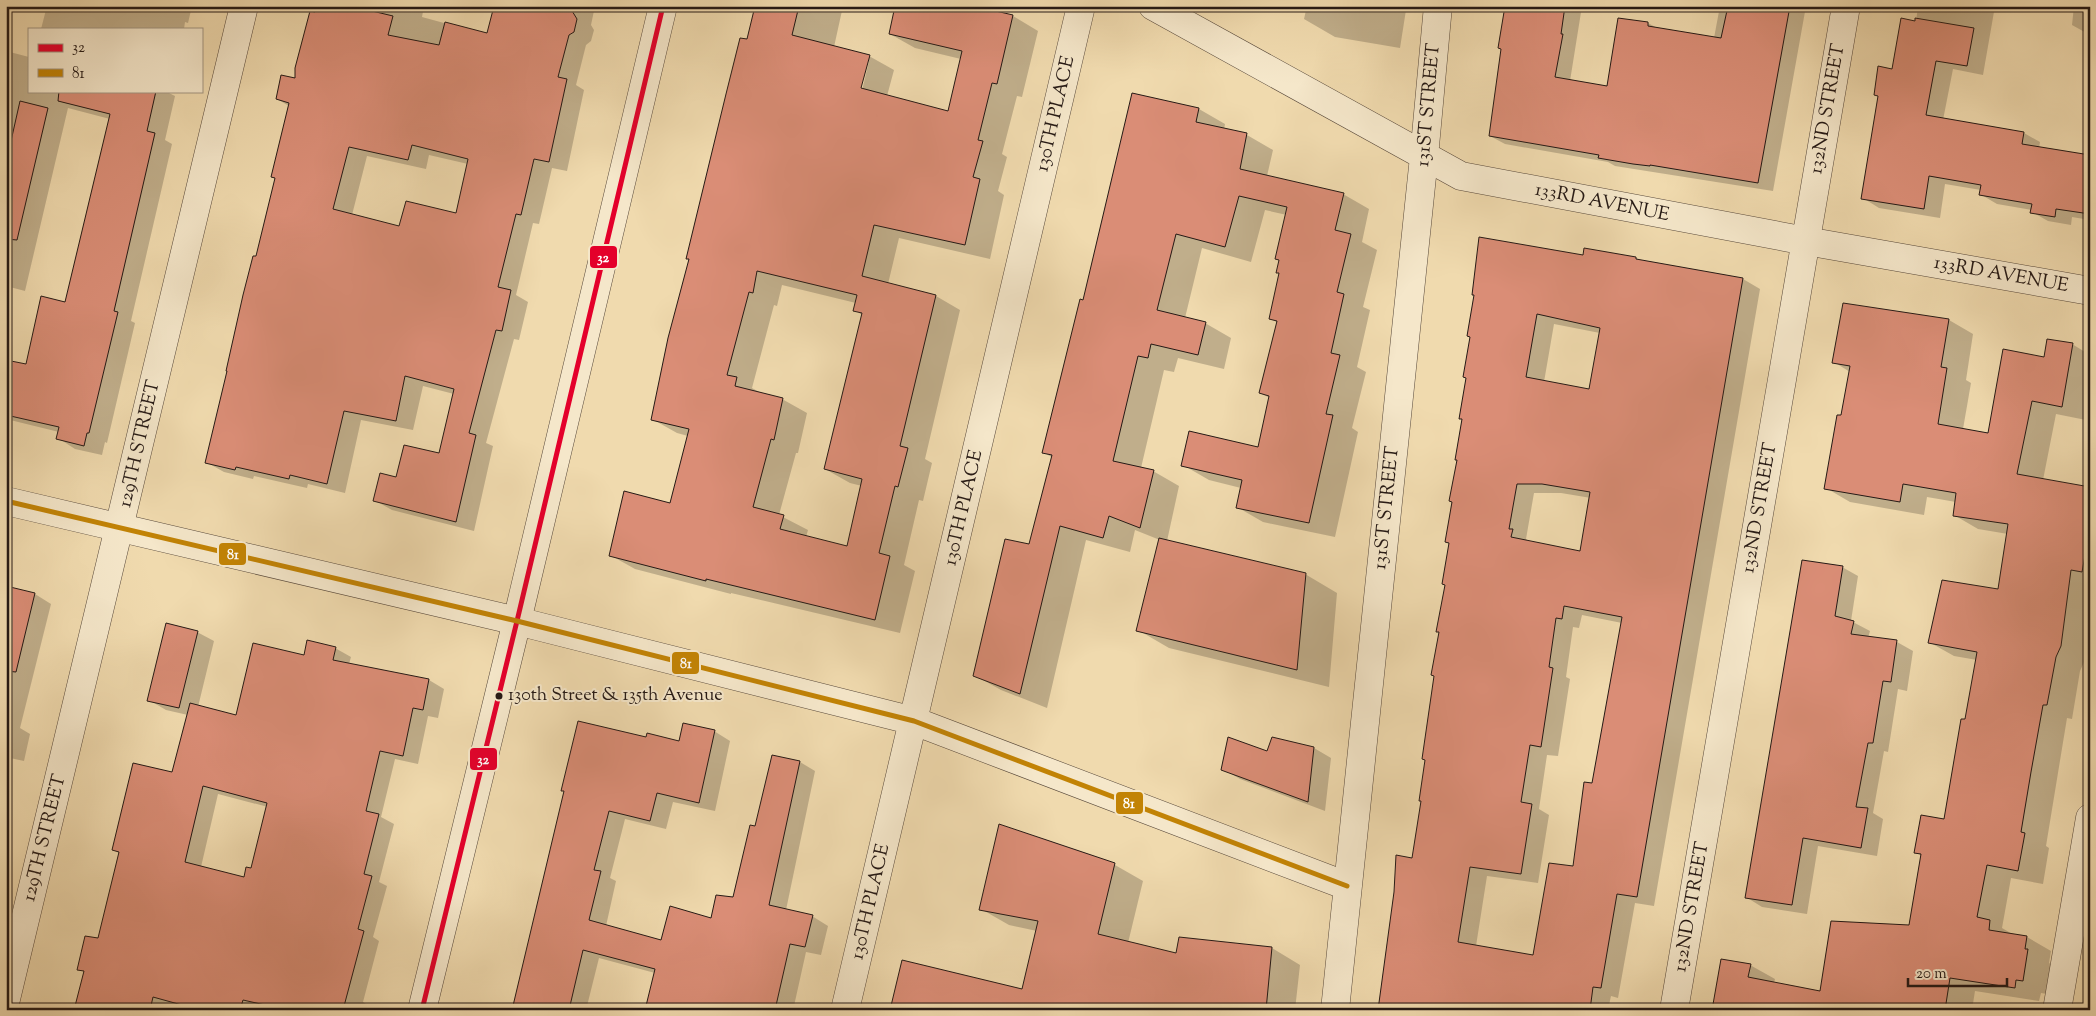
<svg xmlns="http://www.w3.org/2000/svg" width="2096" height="1016" font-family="'Sorts Mill Goudy',serif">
<rect width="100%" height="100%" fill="#f0daae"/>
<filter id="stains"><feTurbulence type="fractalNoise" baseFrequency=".004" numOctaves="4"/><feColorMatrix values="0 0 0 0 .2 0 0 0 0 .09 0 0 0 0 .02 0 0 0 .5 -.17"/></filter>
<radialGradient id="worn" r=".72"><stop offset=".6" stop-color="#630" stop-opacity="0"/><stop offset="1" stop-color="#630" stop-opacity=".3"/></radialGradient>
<!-- shadow -->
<path fill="#0003" fill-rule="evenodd" d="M6 6H13L6 36Z
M47 6H192L188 23 185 22 184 29H41Z
M318 6H424L422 17 488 35 495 6H595L591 25 594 30 591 41 586 45 576 85 584 90 567 171 552 168 539 224 533 223 516 295 528 302 519 340 514 339 486 443 493 446 474 531 392 510 374 500 397 478 440 455 454 394 423 386 413 430 361 420 345 493 308 484 307 488 254 476 253 479 224 472 206 462 276 179 272 177 289 106 277 99 297 79ZM429 155 468 164 456 215 400 227 352 215 367 156 426 169Z
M756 6H843L834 47 869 56 894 70 887 96 949 113 961 59 915 48 890 34 969 6 1013 16 1038 31 1022 97 1017 96 1002 154 1007 157 998 191 1004 195 990 259 899 238 888 284 936 296 960 310 925 459 932 463 923 501 919 500 904 565 915 571 900 633 731 593V594L635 569 610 555 671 504 688 436 677 433 652 419 690 260 687 258ZM867 61H869L861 95 858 94ZM782 285 856 303 855 310 862 315 825 469 850 483 862 486 848 547 806 537 808 530 779 515 796 453H798L807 413 782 399 761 393 752 388 774 305 777 306Z
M1307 6H1401L1406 10 1400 48 1335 37 1304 19Z
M1507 6H1582L1570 81 1608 87 1648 23 1657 28 1714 38 1720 6H1806L1773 191 1615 166 1608 162 1505 144 1490 136Z
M1918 6H1995L1983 75 1953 69 1943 120 2024 133 2040 142 2039 148 2087 156 2088 150H2090V220L2072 217 2071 225 2048 221 2032 212V210L1997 204 1980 194 1981 190 1945 184 1940 218 1879 208 1863 198 1893 70 1916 22Z
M2074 6H2090V35L2072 25Z
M6 51 29 57V91H169V93L175 96 165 140 172 144 131 321 135 323 107 443 105 442 102 455 75 449 58 438 59 432 6 419V361L27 366 66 304 110 119 68 108 25 291 6 286Z
M1133 94 1199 109 1225 124 1224 130 1247 135 1273 150 1267 176 1343 194 1369 209 1362 242 1377 250 1363 307 1370 310 1357 367 1366 372 1352 428 1358 432 1335 537 1263 522 1237 507 1241 488 1209 480 1183 465 1258 448 1270 398 1260 393 1278 323 1270 318 1281 274 1287 215 1265 210 1251 262 1202 248 1185 318 1205 323 1231 338 1224 369 1178 358 1174 372 1164 370 1141 468 1153 471 1179 486 1167 541 1305 574 1337 593 1329 687 1169 648 1138 630 1160 540 1135 530 1130 552 1086 540 1047 708 1001 690 974 675 1030 545 1053 458 1043 452 1083 301Z
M1584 257 1636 258 1642 261 1743 279 1760 289 1654 906 1635 903 1618 998 1611 996 1608 1010H1379L1413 859 1423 801 1450 544 1446 542 1468 378ZM1554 324 1600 333 1590 391 1544 382ZM1534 493H1561L1591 498 1581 552 1529 542 1526 539ZM1582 615 1622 623 1593 785 1574 868 1534 957 1476 946 1487 876 1538 883 1549 815 1539 809 1547 755 1558 756 1570 679 1566 677 1573 627 1579 628Z
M1844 304 1949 320 1973 334 1966 380 1971 383 1963 429 1989 434 2045 359 2072 344 2090 355V398L2086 420 2056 414 2043 480 2090 488V621L2085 660 2080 671 2072 719 2067 718 2046 846 2049 848 2043 884 2011 878 2002 928 2014 935 2027 937 2051 951 2049 963 2052 965 2047 994 2041 993 2039 1001 1975 991 1972 1010H1714L1750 965 1775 979 1774 983 1821 992 1910 927 1922 856 1915 852 1945 820 1977 660 1954 656 1929 642 1999 590 2008 534 1978 529 1954 515 1956 502 1927 497 1924 515 1850 502 1826 488 1842 417 1850 372 1834 362Z
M1842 567 1858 576 1851 621 1870 631 1868 638 1897 642 1913 651 1907 691 1898 689 1888 752 1884 751 1873 813 1883 819 1877 856 1818 846 1807 914 1762 907 1746 897Z
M6 588 35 594 51 604 20 728 30 734 24 761 10 758 6 776Z
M197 632 214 641 198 707 237 717 305 656 335 648 351 657 349 664 429 680 444 689 438 718 428 716 418 764 395 759 381 817 394 824 379 882 387 886 373 937 379 941 363 1002 366 1004 365 1010H75L84 972 79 969 99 940 120 853 113 850 173 774 188 715 166 710 149 700ZM218 794 268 807 252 870 245 878 201 867Z
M714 731 730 741 715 811 673 802 666 829 625 819 610 878 616 881 606 926 662 941 712 919 734 898 756 828 800 762 815 771 786 910 812 916 828 926 821 955 806 952 794 1006 802 1010H646L655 973 599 958 586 1010H513L565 792 562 790 647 739 680 743Z
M1314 748 1331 758 1325 811 1240 779 1223 769 1268 753Z
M1000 825 1115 865 1143 881 1128 943 1177 954 1180 939 1272 948 1300 965 1295 1010H891L1023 990 1037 931 1009 925 981 909Z"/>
<!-- building -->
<path fill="#da8d76" stroke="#251915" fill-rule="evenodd" d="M316 6H351L393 16 388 35 439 45 445 22 487 33 494 6H569L577 19 574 32 569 35 558 77 567 79 549 162 534 159 521 215 516 214 498 287 511 290 502 331 496 330 469 433 476 435 456 522 373 501 380 473 396 477 404 445 439 453 454 389 405 376 396 421 344 411 327 484 290 475 289 479 236 467 235 470 205 463 227 371H226L243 295 253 256H256L275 178 271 177 289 103 276 99 281 75 295 78V68L310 11 315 12ZM412 145 468 159 456 213 406 201 399 226 333 209 349 147 408 160Z
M755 6H799L792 35 870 55 861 88 948 111 962 51 889 34 895 6H974L1013 15 997 84 992 83 978 140 983 141 973 177 980 179 965 245 874 225 862 276 936 295 900 446 908 448 898 487 895 486 879 553 890 556 875 620 706 579V581L609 556 624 491 670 503 689 429 651 420 668 338 689 259H686L726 94 740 38 747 39ZM757 271 857 295 853 311 862 313 824 469 862 479 847 546 780 529 784 515 753 507 771 439 774 440 783 398 735 386 737 377 727 375 749 292 753 293Z
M1505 6H1565L1561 34H1563L1555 77 1607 86 1618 18 1648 22V26L1721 38 1728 6H1790L1758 183 1650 165V166L1633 164 1598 158 1599 155 1489 136 1501 49 1498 48Z
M1901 18 1915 21V18L1974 28 1967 66 1936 61 1926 115 2024 132 2022 144 2090 155V214L2056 209 2055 217 2030 213 2032 204 1979 195 1981 185 1929 176 1924 209 1861 199 1878 96 1874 95 1878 66 1892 69Z
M59 91H156L147 131 155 133 114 311 118 312 89 433H87L84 446 56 439 59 427 6 415V360L26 364 41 296 65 302 110 114 58 101Z
M1132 93 1199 108 1196 122 1247 133 1240 169 1344 193 1335 230 1351 234 1337 292 1344 294 1331 353 1340 355 1326 414 1333 415 1309 523 1236 508 1242 480 1181 466 1189 431 1258 447 1269 396 1259 393 1277 321 1269 319 1279 273H1276L1279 260 1275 259 1287 207 1239 196 1225 247 1176 234 1157 310 1206 322 1198 355 1151 344 1148 358 1138 356 1113 461 1154 470 1140 528 1109 516 1103 538 1060 526 1020 694 973 676 1005 539 1029 544 1052 455 1042 453 1080 299 1083 300Z
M20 101 48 108 17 240 6 239V140L11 141Z
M1479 237 1583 255 1584 248 1636 257V259L1743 278 1637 897 1617 894 1601 988 1593 987 1590 1010H1378L1394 892 1396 855 1412 858 1421 801H1419L1425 760 1422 759 1434 676 1431 675 1439 632H1436L1445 585 1442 584 1449 543 1445 542 1452 502 1449 501 1457 460H1455L1462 419H1459L1466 378 1463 377 1470 337 1467 336 1474 295H1472ZM1537 314 1600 328 1589 389 1526 377ZM1517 484H1542L1590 492 1580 551 1511 537 1513 529H1509ZM1564 606 1622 617 1592 783 1584 782 1573 866 1549 863 1533 955 1458 942 1470 867 1521 874 1532 804 1521 802 1530 745 1541 747 1553 668 1549 667 1556 618 1562 619Z
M1843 303 1949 319 1941 367 1947 368 1938 424 1988 433 2003 349 2044 357 2047 339 2073 343 2062 407 2032 401 2017 474 2090 487V528L2082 572 2071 570 2061 646 2056 657 2047 705H2043L2031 772 2021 832 2025 833 2018 871 1987 865 1977 917 1990 920 1989 930 2027 936 2025 949H2028L2023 981 2016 980 2015 988 1950 978 1945 1010H1712L1721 959 1751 964 1748 977 1820 991 1831 921 1909 925 1921 854 1914 853 1921 815 1944 819 1961 719H1965L1977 652 1928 643 1942 580 1998 589 2008 524 1953 516 1956 493 1903 484 1900 502 1824 489 1837 415H1841L1850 366 1832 363Z
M1159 538 1306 573 1297 670 1136 631Z
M1802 560 1843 566 1835 616 1854 621 1851 634 1897 640 1891 682 1883 681 1873 743H1868L1856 807 1868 808 1861 848 1803 838 1792 905 1745 898Z
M6 586 35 593 16 672 6 671Z
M166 623 198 631 179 708 147 701Z
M307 640 336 647 333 660 429 679 423 710 413 708 403 756 380 751 366 811 379 814 364 874 372 876 358 929 364 931 343 1010H287L243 1000 240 1010H200L153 997 150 1010H74L84 971 77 970 85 936 98 938 119 852 112 850 133 763 172 772 190 703 236 715 253 643 304 655ZM203 786 267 803 251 868 246 867 244 877 185 862Z
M578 721 646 737 647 733 679 741 683 723 715 730 699 803 657 793 650 821 609 811 594 870 601 871 589 920 661 940 670 906 711 918 716 895 733 897 750 825 755 826 772 755 800 761 769 905 813 915 805 947 790 944 775 1010H645L655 969 583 950 569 1010H512L564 791H561Z
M1228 737 1267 751 1272 737 1314 747 1308 802 1221 770Z
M999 824 1115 863 1098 934 1176 953 1179 937 1272 947 1266 1010H1198L1151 1005 1149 1010H890L902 960 1022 989 1038 921 979 910Z"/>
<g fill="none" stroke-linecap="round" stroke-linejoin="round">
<!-- minor casing -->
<g stroke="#58493b" stroke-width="29">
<path id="minor" d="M1153 6 1461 176 1806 241 2090 291
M6 501 517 621 914 721 1347 886
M6 999 244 6
M422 1010 517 621 663 6
M845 1010 1081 6
M1335 1010 1424 157 1438 6
M1674 1010 1846 6
M2057 1010 2090 818"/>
</g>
<!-- minor -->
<use href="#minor" stroke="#f5e7ca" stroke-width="28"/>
<!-- bus-1 casing -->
<g stroke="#f5e7ca" stroke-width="9">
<path id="bus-1" d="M422 1010 517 621 663 6"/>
</g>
<!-- bus-2 casing -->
<g stroke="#f5e7ca" stroke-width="9">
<path id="bus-2" d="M6 501 517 621 914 721 1347 886"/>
</g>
<!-- bus-1 -->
<use href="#bus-1" stroke="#e4002b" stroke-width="5"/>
<!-- bus-2 -->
<use href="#bus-2" stroke="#c28305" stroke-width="5"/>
</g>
<!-- markers -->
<circle fill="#251915" stroke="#f5e7ca" stroke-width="2" cx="499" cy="696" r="4.5"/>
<g text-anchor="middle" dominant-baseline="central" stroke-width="4" stroke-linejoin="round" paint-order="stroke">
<!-- bus labels -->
<g font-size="18" fill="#251915" stroke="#f5e7ca" text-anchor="start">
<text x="508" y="696">130th Street &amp; 135th Avenue</text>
</g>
<!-- street labels -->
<g font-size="19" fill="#251915" stroke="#f5e7ca">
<text transform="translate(1429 105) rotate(-85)">131ST STREET</text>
<text transform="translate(1828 109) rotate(-80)">132ND STREET</text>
<text transform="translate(1056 114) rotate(-77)">130TH PLACE</text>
<text transform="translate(1602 203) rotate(11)">133RD AVENUE</text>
<text transform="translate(2001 275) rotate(10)">133RD AVENUE</text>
<text transform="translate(140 444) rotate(-77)">129TH STREET</text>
<text transform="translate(964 508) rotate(-77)">130TH PLACE</text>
<text transform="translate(1387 508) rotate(-84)">131ST STREET</text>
<text transform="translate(1760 508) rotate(-80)">132ND STREET</text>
<text transform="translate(45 838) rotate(-76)">129TH STREET</text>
<text transform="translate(871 902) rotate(-77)">130TH PLACE</text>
<text transform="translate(1692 907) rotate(-80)">132ND STREET</text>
</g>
</g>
<g stroke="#f5e7ca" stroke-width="2">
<rect x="589" y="245" width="29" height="24" rx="5" fill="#e4002b"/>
<rect x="218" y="542" width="29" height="24" rx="5" fill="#c28305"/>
<rect x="671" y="651" width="29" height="24" rx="5" fill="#c28305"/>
<rect x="469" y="747" width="29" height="24" rx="5" fill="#e4002b"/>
<rect x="1115" y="791" width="29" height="24" rx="5" fill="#c28305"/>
</g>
<g font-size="14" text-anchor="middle" font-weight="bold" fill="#fff">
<text x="603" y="262">32</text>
<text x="233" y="559">81</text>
<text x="686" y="668">81</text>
<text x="483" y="764">32</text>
<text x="1129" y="808">81</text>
</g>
<!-- margin -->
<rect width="2096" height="1016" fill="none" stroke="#f0daae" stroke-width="25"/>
<rect x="8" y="8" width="2081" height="1001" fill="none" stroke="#251915" stroke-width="2.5"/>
<rect x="12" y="12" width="2071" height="991" fill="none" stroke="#251915"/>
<!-- legend -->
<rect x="28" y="28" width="175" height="65" fill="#f5e7ca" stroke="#a29582"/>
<rect x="38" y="44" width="25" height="8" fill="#e4002b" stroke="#a29582"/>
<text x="72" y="52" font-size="15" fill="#251915">32</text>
<rect x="38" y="69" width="25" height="8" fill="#c28305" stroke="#a29582"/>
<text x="72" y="78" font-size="15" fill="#251915">81</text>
<!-- scale -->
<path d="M1908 978v8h99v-8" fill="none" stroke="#251915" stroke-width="2.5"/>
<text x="1916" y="978" font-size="15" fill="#251915" stroke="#f5e7ca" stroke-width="4" paint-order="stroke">20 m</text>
<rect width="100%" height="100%" filter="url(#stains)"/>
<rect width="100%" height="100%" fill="url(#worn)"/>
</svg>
